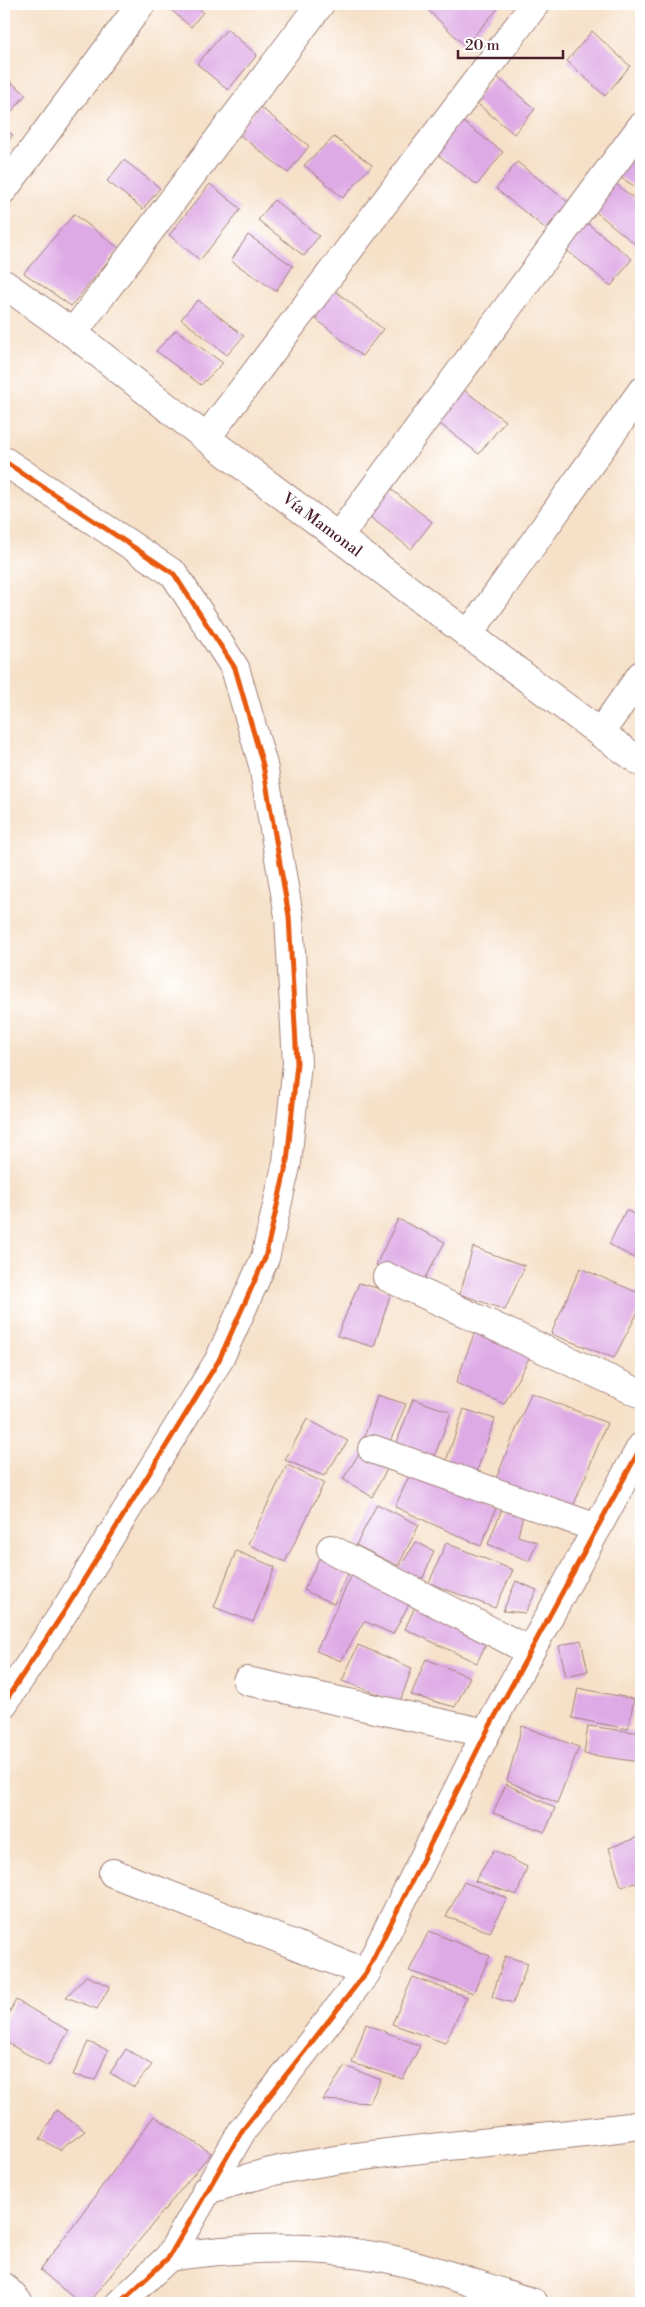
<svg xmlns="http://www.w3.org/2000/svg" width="645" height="2307" font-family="'Libre Bodoni',serif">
<rect width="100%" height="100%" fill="#fff"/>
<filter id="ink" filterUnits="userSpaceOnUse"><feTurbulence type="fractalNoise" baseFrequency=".02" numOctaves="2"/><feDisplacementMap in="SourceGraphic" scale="10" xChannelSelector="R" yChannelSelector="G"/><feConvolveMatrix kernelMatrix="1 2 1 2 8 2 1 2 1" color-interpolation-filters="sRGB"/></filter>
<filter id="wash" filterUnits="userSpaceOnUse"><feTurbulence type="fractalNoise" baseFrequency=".0096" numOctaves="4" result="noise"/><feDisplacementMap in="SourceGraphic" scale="20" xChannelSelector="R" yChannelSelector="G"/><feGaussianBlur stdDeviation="1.12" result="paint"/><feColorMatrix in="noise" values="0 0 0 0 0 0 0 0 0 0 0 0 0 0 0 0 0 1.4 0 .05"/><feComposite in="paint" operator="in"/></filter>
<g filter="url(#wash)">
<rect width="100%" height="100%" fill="#f6e0c7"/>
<g id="blocks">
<!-- building -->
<path fill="#deaae5" d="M164 4H193L203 12 191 27Z
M429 4H502L465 46 426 8Z
M227 29 257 55 228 90 197 64Z
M592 31 630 66 605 96 567 61Z
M496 76 535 109 514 134 474 101Z
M4 77 26 94 6 119 4 117Z
M259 106 309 146 288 173 237 133Z
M458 118 503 152 477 185 433 151Z
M4 130 13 135 4 146Z
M334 137 372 165 343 198 304 165Z
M632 155 641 161V190L616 175Z
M124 160 160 188 143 209 107 181Z
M517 162 568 202 546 229 496 189Z
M607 177 641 204V236L635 244 585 203Z
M210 184 241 209 200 260 169 235Z
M274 200 319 236 304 256 258 220Z
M74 214 119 248 71 306 24 273Z
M582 219 632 259 611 286 560 245Z
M248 235 293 266 276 291 231 261Z
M333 289 383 329 362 356 311 315Z
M198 300 244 336 227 355 181 319Z
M176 330 223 363 201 385 156 351Z
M460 387 505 421 479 454 435 420Z
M382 482 432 522 411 549 360 509Z
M626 1210 641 1218V1262L609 1244Z
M398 1219 445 1242 423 1281 376 1265Z
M473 1247 525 1266 505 1310 460 1294Z
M580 1268 641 1294V1306L614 1358 551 1334Z
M359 1283 391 1292 374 1347 337 1336Z
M477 1326 532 1353 504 1404 456 1383Z
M531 1393 607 1423 571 1512 495 1481Z
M377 1395 406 1404 388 1446H362Z
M413 1399 451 1412 432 1463 394 1450Z
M464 1409 495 1419 477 1471 446 1461Z
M307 1419 348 1441 324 1476 285 1460Z
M360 1452 388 1467 372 1497 343 1479Z
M287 1465 324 1483 285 1562 248 1544Z
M411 1472 496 1508 481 1546 395 1507Z
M377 1504 419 1525 398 1566 356 1545Z
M502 1509 523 1515 518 1536 537 1542 529 1561 488 1544Z
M416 1542 434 1551 423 1578 395 1574Z
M446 1543 513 1570 495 1608 429 1583Z
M236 1551 275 1567 253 1622 214 1607Z
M322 1553 351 1568 334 1604 304 1590Z
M355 1568 413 1597 393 1634 364 1621 341 1661 316 1651Z
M516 1581 537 1590 525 1613 503 1611Z
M418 1600 490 1635 477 1663 405 1629Z
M581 1640 588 1671 566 1676 559 1646Z
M358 1645 412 1668 400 1702 342 1681Z
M426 1659 470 1677 455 1707 411 1695Z
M578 1688 634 1699 628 1729 572 1718Z
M522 1726 579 1747 557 1803 507 1781Z
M588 1726 641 1733 640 1762 584 1754Z
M506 1784 555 1808 545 1832 493 1813Z
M641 1836V1882L621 1886 609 1848Z
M494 1850 527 1867 517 1895 475 1881Z
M464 1882 507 1898 490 1932 446 1917Z
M429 1931 490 1956 473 1993 409 1971Z
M505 1956 528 1963 513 2003 492 1997Z
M86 1976 110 1986 97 2009 66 1997Z
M413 1977 467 1997 445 2043 392 2024Z
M16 2000 69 2031 48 2066 4 2041V2023Z
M366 2024 420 2046 403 2079 352 2063Z
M88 2042 108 2050 95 2080 73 2075Z
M126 2049 152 2065 134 2087 110 2073Z
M345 2066 381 2080 369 2103 323 2100Z
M56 2110 85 2131 60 2150 40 2139Z
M154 2116 211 2153 88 2303H80L40 2270Z"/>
</g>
</g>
<g filter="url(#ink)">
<use href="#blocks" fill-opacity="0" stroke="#a08079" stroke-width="1"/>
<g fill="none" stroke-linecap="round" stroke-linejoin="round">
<!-- minor casing -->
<g stroke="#a08079" stroke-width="30">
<g id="minor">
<path d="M4 189 141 4"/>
<path id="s1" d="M4 284 73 333 206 438 600 733 641 762"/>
<path d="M73 333 320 4"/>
<path d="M206 438 535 4"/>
<path d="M4 461 174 574 235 668 263 765 289 916 297 1063 287 1162 265 1258 219 1360 64 1612 4 1703"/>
<path d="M338 537 641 127"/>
<path d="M468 635 641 392"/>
<path d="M600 733 641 675"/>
<path d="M387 1277 641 1394"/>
<path d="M372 1449 597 1528"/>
<path d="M331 1549 530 1651"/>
<path d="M247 1681 486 1733"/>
<path d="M113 1873 366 1973"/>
<path d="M206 2190C232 2183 258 2174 284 2169 402 2146 522 2142 641 2125"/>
<path d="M169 2257C246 2246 327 2244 403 2262 446 2272 491 2290 534 2303"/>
<path d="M4 2287 19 2303"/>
<path d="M120 2303 169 2257 242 2131 366 1973 486 1733 641 1447"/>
</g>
</g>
<!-- minor -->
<use href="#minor" stroke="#fff" stroke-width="28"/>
<!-- cycleway casing -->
<g stroke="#fff" stroke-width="8">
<path id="cycleway" d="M4 461 174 574 235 668 263 765 289 916 297 1063 287 1162 265 1258 219 1360 64 1612 4 1703
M120 2303 169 2257 242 2131 366 1973 486 1733 641 1447"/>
</g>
<!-- cycleway -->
<use href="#cycleway" stroke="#e8590c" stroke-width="5"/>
</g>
</g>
<g text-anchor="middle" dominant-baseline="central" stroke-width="4" stroke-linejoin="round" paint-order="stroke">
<!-- street labels -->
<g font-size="16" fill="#4a1f2b" stroke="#fff">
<text stroke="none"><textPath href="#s1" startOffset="399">Vía Mamonal</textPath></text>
</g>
</g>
<!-- margin -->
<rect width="645" height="2307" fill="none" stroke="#fff" stroke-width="20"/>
<!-- scale -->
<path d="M458 50v8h105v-8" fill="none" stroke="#4a1f2b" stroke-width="2.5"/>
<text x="465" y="50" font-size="15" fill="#4a1f2b" stroke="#ffffff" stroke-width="4" paint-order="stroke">20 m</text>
</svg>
